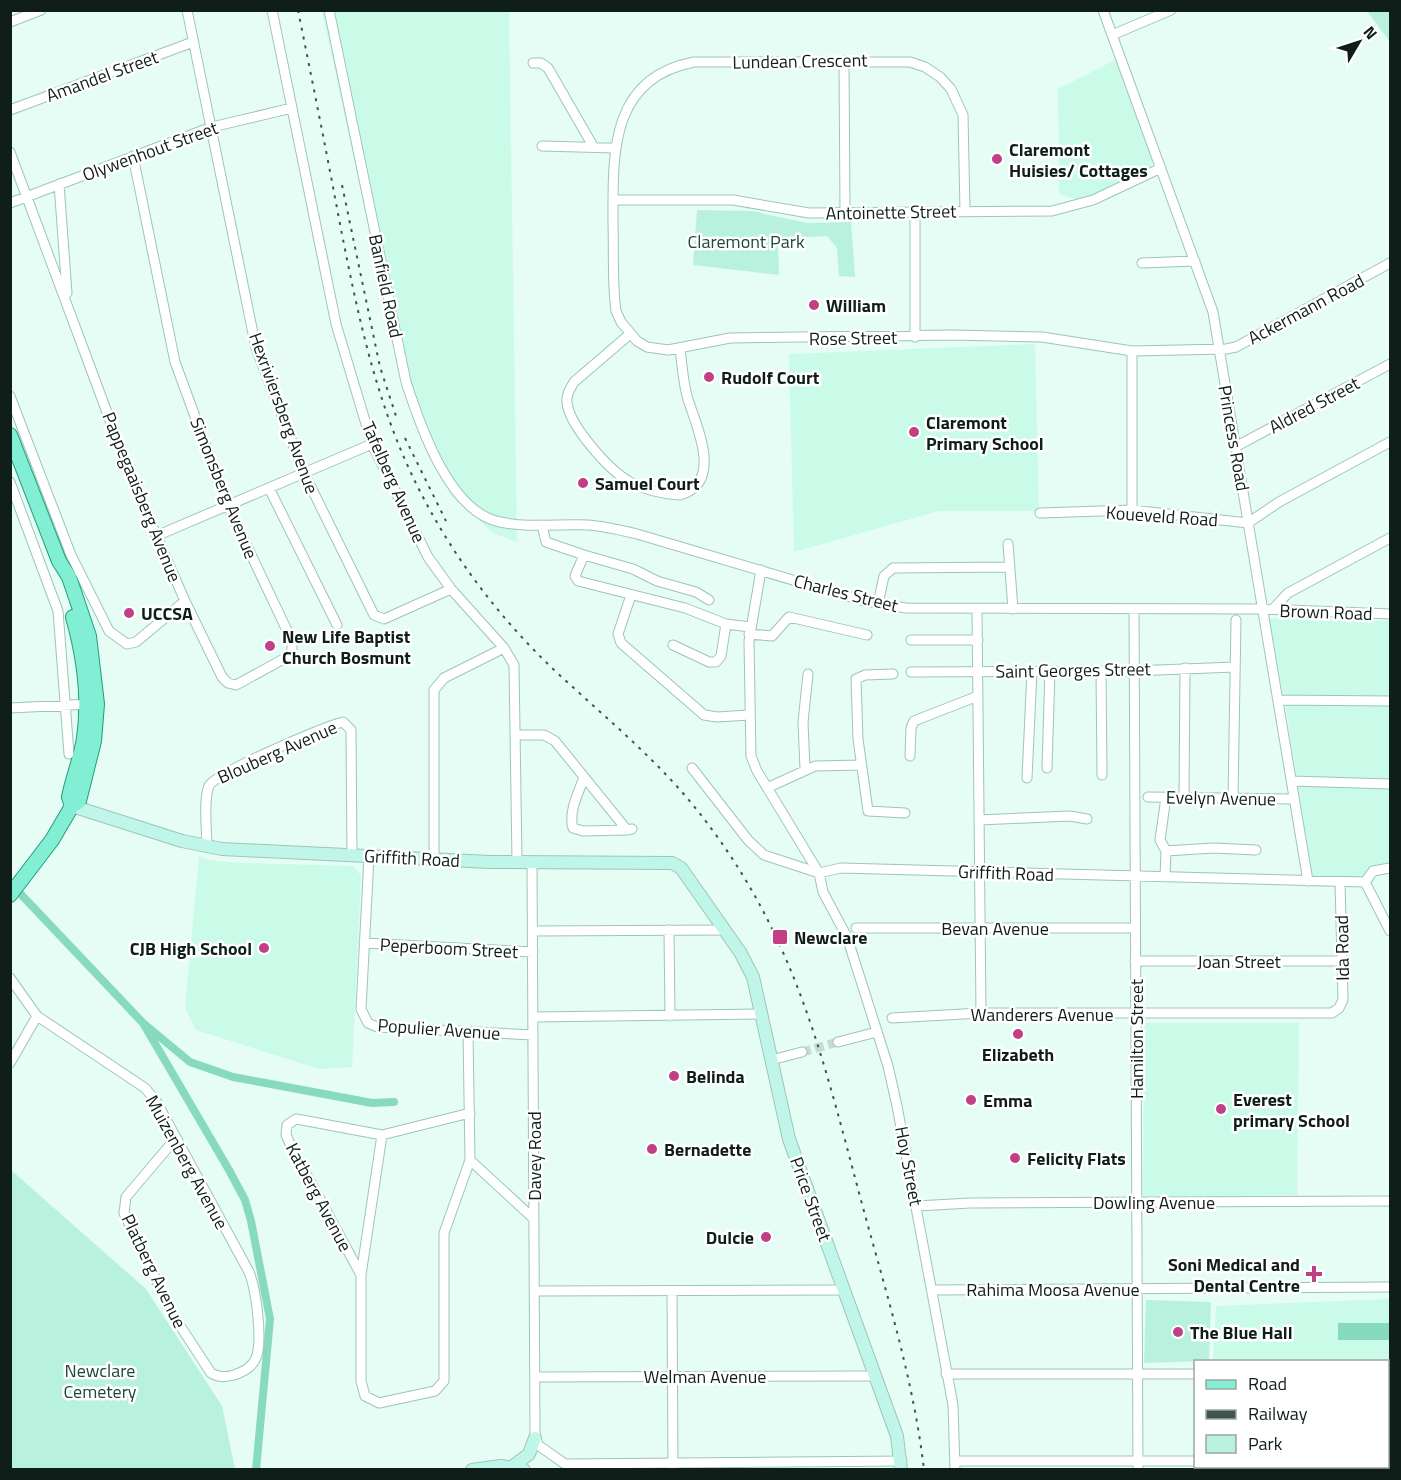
<svg xmlns="http://www.w3.org/2000/svg" width="1401" height="1480" font-family="'Titillium Web',sans-serif">
<rect width="100%" height="100%" fill="#e5fdf4"/>
<!-- built -->
<path fill="#cafbe9" d="M322 11H509L517 542 493 533 453 498 418 430 400 373Z
M1115 60 1153 159 1149 170 1082 201 1059 194 1058 89Z
M1035 344 1039 511H939L794 552 789 354Z
M1267 618 1390 621V870L1375 878 1372 885 1312 879 1285 702Z
M199 856 209 860 241 863 354 866 361 876 352 1067 319 1069 196 1030 185 1008Z
M1144 1023H1299L1297 1195 1143 1198Z
M1390 1299V1456H1388V1362H1213L1216 1306Z"/>
<!-- green -->
<path fill="#b8f2de" d="M1367 11H1390V42Z
M697 210 752 211 807 223 851 222 855 277 839 276 837 248 827 236 778 239 779 275 693 265Z
M11 1170 146 1289 222 1406 235 1469H11Z
M1146 1300 1211 1302 1209 1361 1144 1363Z"/>
<!-- water -->
<path fill="#87dabf" d="M1338 1323H1390V1340H1338Z"/>
<g fill="none" stroke-linecap="round" stroke-linejoin="round">
<!-- canal -->
<path stroke="#87dabf" stroke-width="8" d="M14 887 143 1023 190 1062 233 1077 372 1103 394 1102
M143 1023 229 1170 245 1200 251 1221 270 1319 256 1470"/>
<!-- street-tunnel -->
<path stroke="#c5dcd3" stroke-width="9" stroke-dasharray="9 4.5" stroke-linecap="butt" d="M802 1052 838 1042"/>
<!-- street casing -->
<g stroke="#9ec5b7" stroke-width="11">
<path id="street" d="M187 10 256 348 304 473 374 615 384 619 451 589
M272 10 336 324 372 444 428 557 451 589 504 648 514 665 517 861
M329 10 406 382C420 425 449 512 500 522 528 528 558 524 587 525 604 526 620 530 637 534L864 601 906 608 1262 609 1390 614
M1103 10 1213 312 1308 881
M10 22 41 10
M1112 35 1171 10
M844 61 845 212
M533 63H541L548 68 593 146
M10 110 193 42
M542 146 614 148
M10 152 133 482 185 601 222 677 228 683 236 685 289 656 292 650V641L228 506 175 362 133 156
M59 184 67 293
M613 200H733L809 213 1052 211 1093 200 1161 168
M10 203 212 127 292 108
M965 211 963 115 951 89 940 77 925 67 910 62H694C609 78 613 155 613 224 614 252 612 283 616 311L621 322 637 341 647 347 668 350 730 338 952 335 1042 337 1132 351 1226 349 1236 347 1390 263
M915 212V337
M1142 263 1195 261
M630 334 574 382C570 389 566 395 567 403 570 427 610 471 630 482 645 490 663 494 680 495 725 482 695 424 687 396 683 381 682 364 680 349
M1132 351V510
M10 396 71 555 109 631 127 644 136 642 185 601
M1237 446 1390 364
M10 482 58 611 69 754
M269 488 337 625
M1040 513 1132 510 1248 523 1279 502 1390 442
M542 525 546 542 584 555 575 576 578 581 685 608 726 624 750 627
M156 536 372 444
M1008 544 1013 609
M584 555 633 569 657 581 696 592 709 600
M761 570 749 641 751 756 757 771 819 873 823 892 847 937 888 1066 897 1106 953 1405 955 1470
M631 595 618 634 621 643 704 715 717 717 749 715
M878 604 884 576 893 568 1010 567
M1134 609 1138 1470
M1273 609 1288 593 1390 538
M977 610 981 1013
M749 634 772 636 789 617 867 635
M911 640H978
M673 645 709 662H716L721 656 726 624
M1101 671 1102 775
M911 672 1133 671 1235 667
M893 674 865 675 856 679 858 739 868 811 905 813
M1278 700 1390 701
M10 708 92 704
M516 735H544L555 741 627 830 632 829
M910 756 911 728 914 721 978 696
M692 768 748 840 764 855 819 873 841 868 1365 882
M1047 768 1050 671
M805 769 803 722 808 674
M584 777C579 792 568 812 573 828L583 831 627 830
M1027 778 1032 671
M1292 781 1390 784
M767 788 815 766 861 765
M1148 797 1294 799
M1166 797 1160 840 1166 851 1213 848 1256 850
M1184 797 1185 668
M1233 798 1236 620
M979 820 1070 816 1087 819
M207 847C207 832 203 799 209 786 214 773 324 727 343 722L351 730 352 856
M369 857 361 1009 368 1023 377 1027 533 1035
M434 860V690L444 678 504 648
M532 862 535 1434 538 1445 565 1464 902 1461
M1165 877 1166 851
M1365 882 1390 931
M1365 882 1373 871 1390 868
M856 928H1134
M669 930 670 1016
M533 931 724 930
M364 943 533 952
M1135 961H1343
M10 978 37 1016 145 1088 156 1101 249 1272C256 1289 263 1341 256 1358 253 1366 243 1372 234 1375 226 1377 219 1378 211 1373L173 1315 124 1213 126 1197 176 1138
M534 1017 761 1014
M892 1018 981 1013H1332L1339 1008 1343 1000 1340 882
M838 1042 877 1032
M771 1060 802 1052
M10 1063 37 1016
M382 1135 361 1275V1381L365 1396 379 1403 435 1391 444 1381V1233L470 1160 468 1033
M470 1160 534 1219
M917 1206 970 1203 1390 1201
M361 1275 291 1146 286 1135 287 1125 296 1119 302 1120 382 1135 470 1113
M932 1290 1390 1287
M535 1291 843 1290
M672 1291 673 1470
M946 1374H1196
M535 1377 875 1376
M1388 1460H1390
M955 1461H1196"/>
</g>
<!-- secondary casing -->
<g stroke="#9ec5b7" stroke-width="14">
<path id="secondary" d="M72 806 182 841 222 849 490 862 672 863 681 868 740 952 753 977 789 1139 897 1436 901 1470
M512 1467 529 1454 535 1438
M472 1470 501 1466 524 1470"/>
</g>
<!-- primary casing -->
<g stroke="#239d7e" stroke-width="16">
<path id="primary" d="M10 435 59 561 69 577 89 636 97 704 94 741 79 801 72 806 52 840 10 895
M72 806 69 797C73 777 81 758 84 738 90 697 84 656 73 617"/>
</g>
<!-- street -->
<use href="#street" stroke="#fff" stroke-width="9"/>
<!-- secondary -->
<use href="#secondary" stroke="#c0f6e9" stroke-width="12"/>
<!-- primary -->
<use href="#primary" stroke="#82eed3" stroke-width="14"/>
<!-- rail -->
<path stroke="#41534d" stroke-width="2" stroke-dasharray="3 6" stroke-linecap="butt" d="M298 10C312 80 326 149 339 219 358 316 377 411 424 499 457 562 501 619 552 668 600 713 651 754 693 805 797 933 823 1060 865 1215 888 1299 914 1383 924 1470
M342 185 380 367 396 416
M405 438 446 521"/>
</g>
<!-- markers -->
<g fill="#c13f85" stroke="#fff" stroke-width="2">
<circle cx="997" cy="159" r="6"/>
<circle cx="814" cy="305" r="6"/>
<circle cx="709" cy="377" r="6"/>
<circle cx="914" cy="432" r="6"/>
<circle cx="583" cy="483" r="6"/>
<circle cx="129" cy="613" r="6"/>
<circle cx="270" cy="646" r="6"/>
<rect x="772" y="929" width="16" height="16" rx="3"/>
<circle cx="264" cy="948" r="6"/>
<circle cx="1018" cy="1034" r="6"/>
<circle cx="674" cy="1076" r="6"/>
<circle cx="971" cy="1100" r="6"/>
<circle cx="1221" cy="1109" r="6"/>
<circle cx="652" cy="1149" r="6"/>
<circle cx="1015" cy="1158" r="6"/>
<circle cx="766" cy="1237" r="6"/>
<path d="M1311 1265h6v6h6v6h-6v6h-6v-6h-6v-6h6z"/>
<circle cx="1178" cy="1332" r="6"/>
</g>
<g text-anchor="middle" dominant-baseline="central" stroke-width="5" stroke-linejoin="round" paint-order="stroke">
<!-- street labels -->
<g font-size="18" fill="#0f1e19" stroke="#fff">
<text transform="translate(800 61) rotate(-1)">Lundean Crescent</text>
<text transform="translate(102 76) rotate(-20)">Amandel Street</text>
<text transform="translate(150 151) rotate(-20)">Olywenhout Street</text>
<text transform="translate(891 212) rotate(-1)">Antoinette Street</text>
<text transform="translate(386 286) rotate(78)">Banfield Road</text>
<text transform="translate(1306 309) rotate(-28)">Ackermann Road</text>
<text transform="translate(853 338) rotate(-1)">Rose Street</text>
<text transform="translate(1314 405) rotate(-28)">Aldred Street</text>
<text transform="translate(284 413) rotate(70)">Hexriviersberg Avenue</text>
<text transform="translate(1234 438) rotate(80)">Princess Road</text>
<text transform="translate(394 482) rotate(66)">Tafelberg Avenue</text>
<text transform="translate(224 488) rotate(68)">Simonsberg Avenue</text>
<text transform="translate(142 497) rotate(68)">Pappegaaisberg Avenue</text>
<text transform="translate(1162 516) rotate(4)">Koueveld Road</text>
<text transform="translate(846 593) rotate(14)">Charles Street</text>
<text transform="translate(1326 612) rotate(2)">Brown Road</text>
<text transform="translate(1073 670) rotate(-1)">Saint Georges Street</text>
<text transform="translate(277 752) rotate(-24)">Blouberg Avenue</text>
<text transform="translate(1221 798) rotate(1)">Evelyn Avenue</text>
<text transform="translate(412 858) rotate(3)">Griffith Road</text>
<text transform="translate(1006 873) rotate(2)">Griffith Road</text>
<text x="995" y="928">Bevan Avenue</text>
<text transform="translate(449 948) rotate(3)">Peperboom Street</text>
<text transform="translate(1342 948) rotate(-91)">Ida Road</text>
<text x="1239" y="961">Joan Street</text>
<text x="1042" y="1014">Wanderers Avenue</text>
<text transform="translate(439 1029) rotate(4)">Populier Avenue</text>
<text transform="translate(1136 1039) rotate(-90)">Hamilton Street</text>
<text transform="translate(534 1156) rotate(-90)">Davey Road</text>
<text transform="translate(187 1162) rotate(61)">Muizenberg Avenue</text>
<text transform="translate(909 1166) rotate(79)">Hoy Street</text>
<text transform="translate(319 1197) rotate(62)">Katberg Avenue</text>
<text transform="translate(811 1199) rotate(70)">Price Street</text>
<text x="1154" y="1202">Dowling Avenue</text>
<text transform="translate(154 1271) rotate(64)">Platberg Avenue</text>
<text x="1053" y="1289">Rahima Moosa Avenue</text>
<text x="705" y="1376">Welman Avenue</text>
</g>
<!-- poi labels -->
<g font-size="18" font-weight="bold" fill="#0f1e19" stroke="#fff" text-anchor="start">
<text x="1009" y="149">Claremont<tspan x="1009" dy="21">Huisies/ Cottages</tspan></text>
<text x="826" y="305">William</text>
<text x="721" y="377">Rudolf Court</text>
<text x="926" y="422">Claremont<tspan x="926" dy="21">Primary School</tspan></text>
<text x="595" y="483">Samuel Court</text>
<text x="141" y="613">UCCSA</text>
<text x="282" y="636">New Life Baptist<tspan x="282" dy="21">Church Bosmunt</tspan></text>
<text x="794" y="937">Newclare</text>
<text x="252" y="948" text-anchor="end">CJB High School</text>
<text x="1018" y="1054" text-anchor="middle">Elizabeth</text>
<text x="686" y="1076">Belinda</text>
<text x="1233" y="1099">Everest<tspan x="1233" dy="21">primary School</tspan></text>
<text x="983" y="1100">Emma</text>
<text x="664" y="1149">Bernadette</text>
<text x="1027" y="1158">Felicity Flats</text>
<text x="754" y="1237" text-anchor="end">Dulcie</text>
<text x="1300" y="1264" text-anchor="end">Soni Medical and<tspan x="1300" dy="21">Dental Centre</tspan></text>
<text x="1190" y="1332">The Blue Hall</text>
</g>
<!-- park labels -->
<g font-size="18" fill="#1f4539" stroke="#fff">
<text x="746" y="241">Claremont Park</text>
<text x="100" y="1370">Newclare<tspan x="100" dy="21">Cemetery</tspan></text>
</g>
</g>
<!-- border -->
<rect width="1401" height="1480" fill="none" stroke="#0f1e19" stroke-width="24"/>
<!-- legend -->
<rect x="1194" y="1360" width="195" height="108" fill="#ffffff" stroke="#9fa5a3" stroke-width="1.5"/>
<rect x="1206" y="1380" width="30" height="9" fill="#82eed3" stroke="#9fa5a3" stroke-width="1.5"/>
<text x="1248" y="1390" font-size="18" fill="#0f1e19">Road</text>
<rect x="1206" y="1410" width="30" height="9" fill="#41534d" stroke="#9fa5a3" stroke-width="1.5"/>
<text x="1248" y="1420" font-size="18" fill="#0f1e19">Railway</text>
<rect x="1206" y="1435" width="30" height="18" fill="#b8f2de" stroke="#9fa5a3" stroke-width="1.5"/>
<text x="1248" y="1450" font-size="18" fill="#0f1e19">Park</text>
<!-- north arrow -->
<g transform="translate(1359 42) rotate(51)" stroke="#ffffff" stroke-width="4.5" paint-order="stroke">
<path d="M0-4.5L10 22L0 15L-10 22Z" fill="#0f1e19"/>
<text y="-9" font-size="16" font-weight="bold" text-anchor="middle" fill="#0f1e19">N</text>
</g>
</svg>
